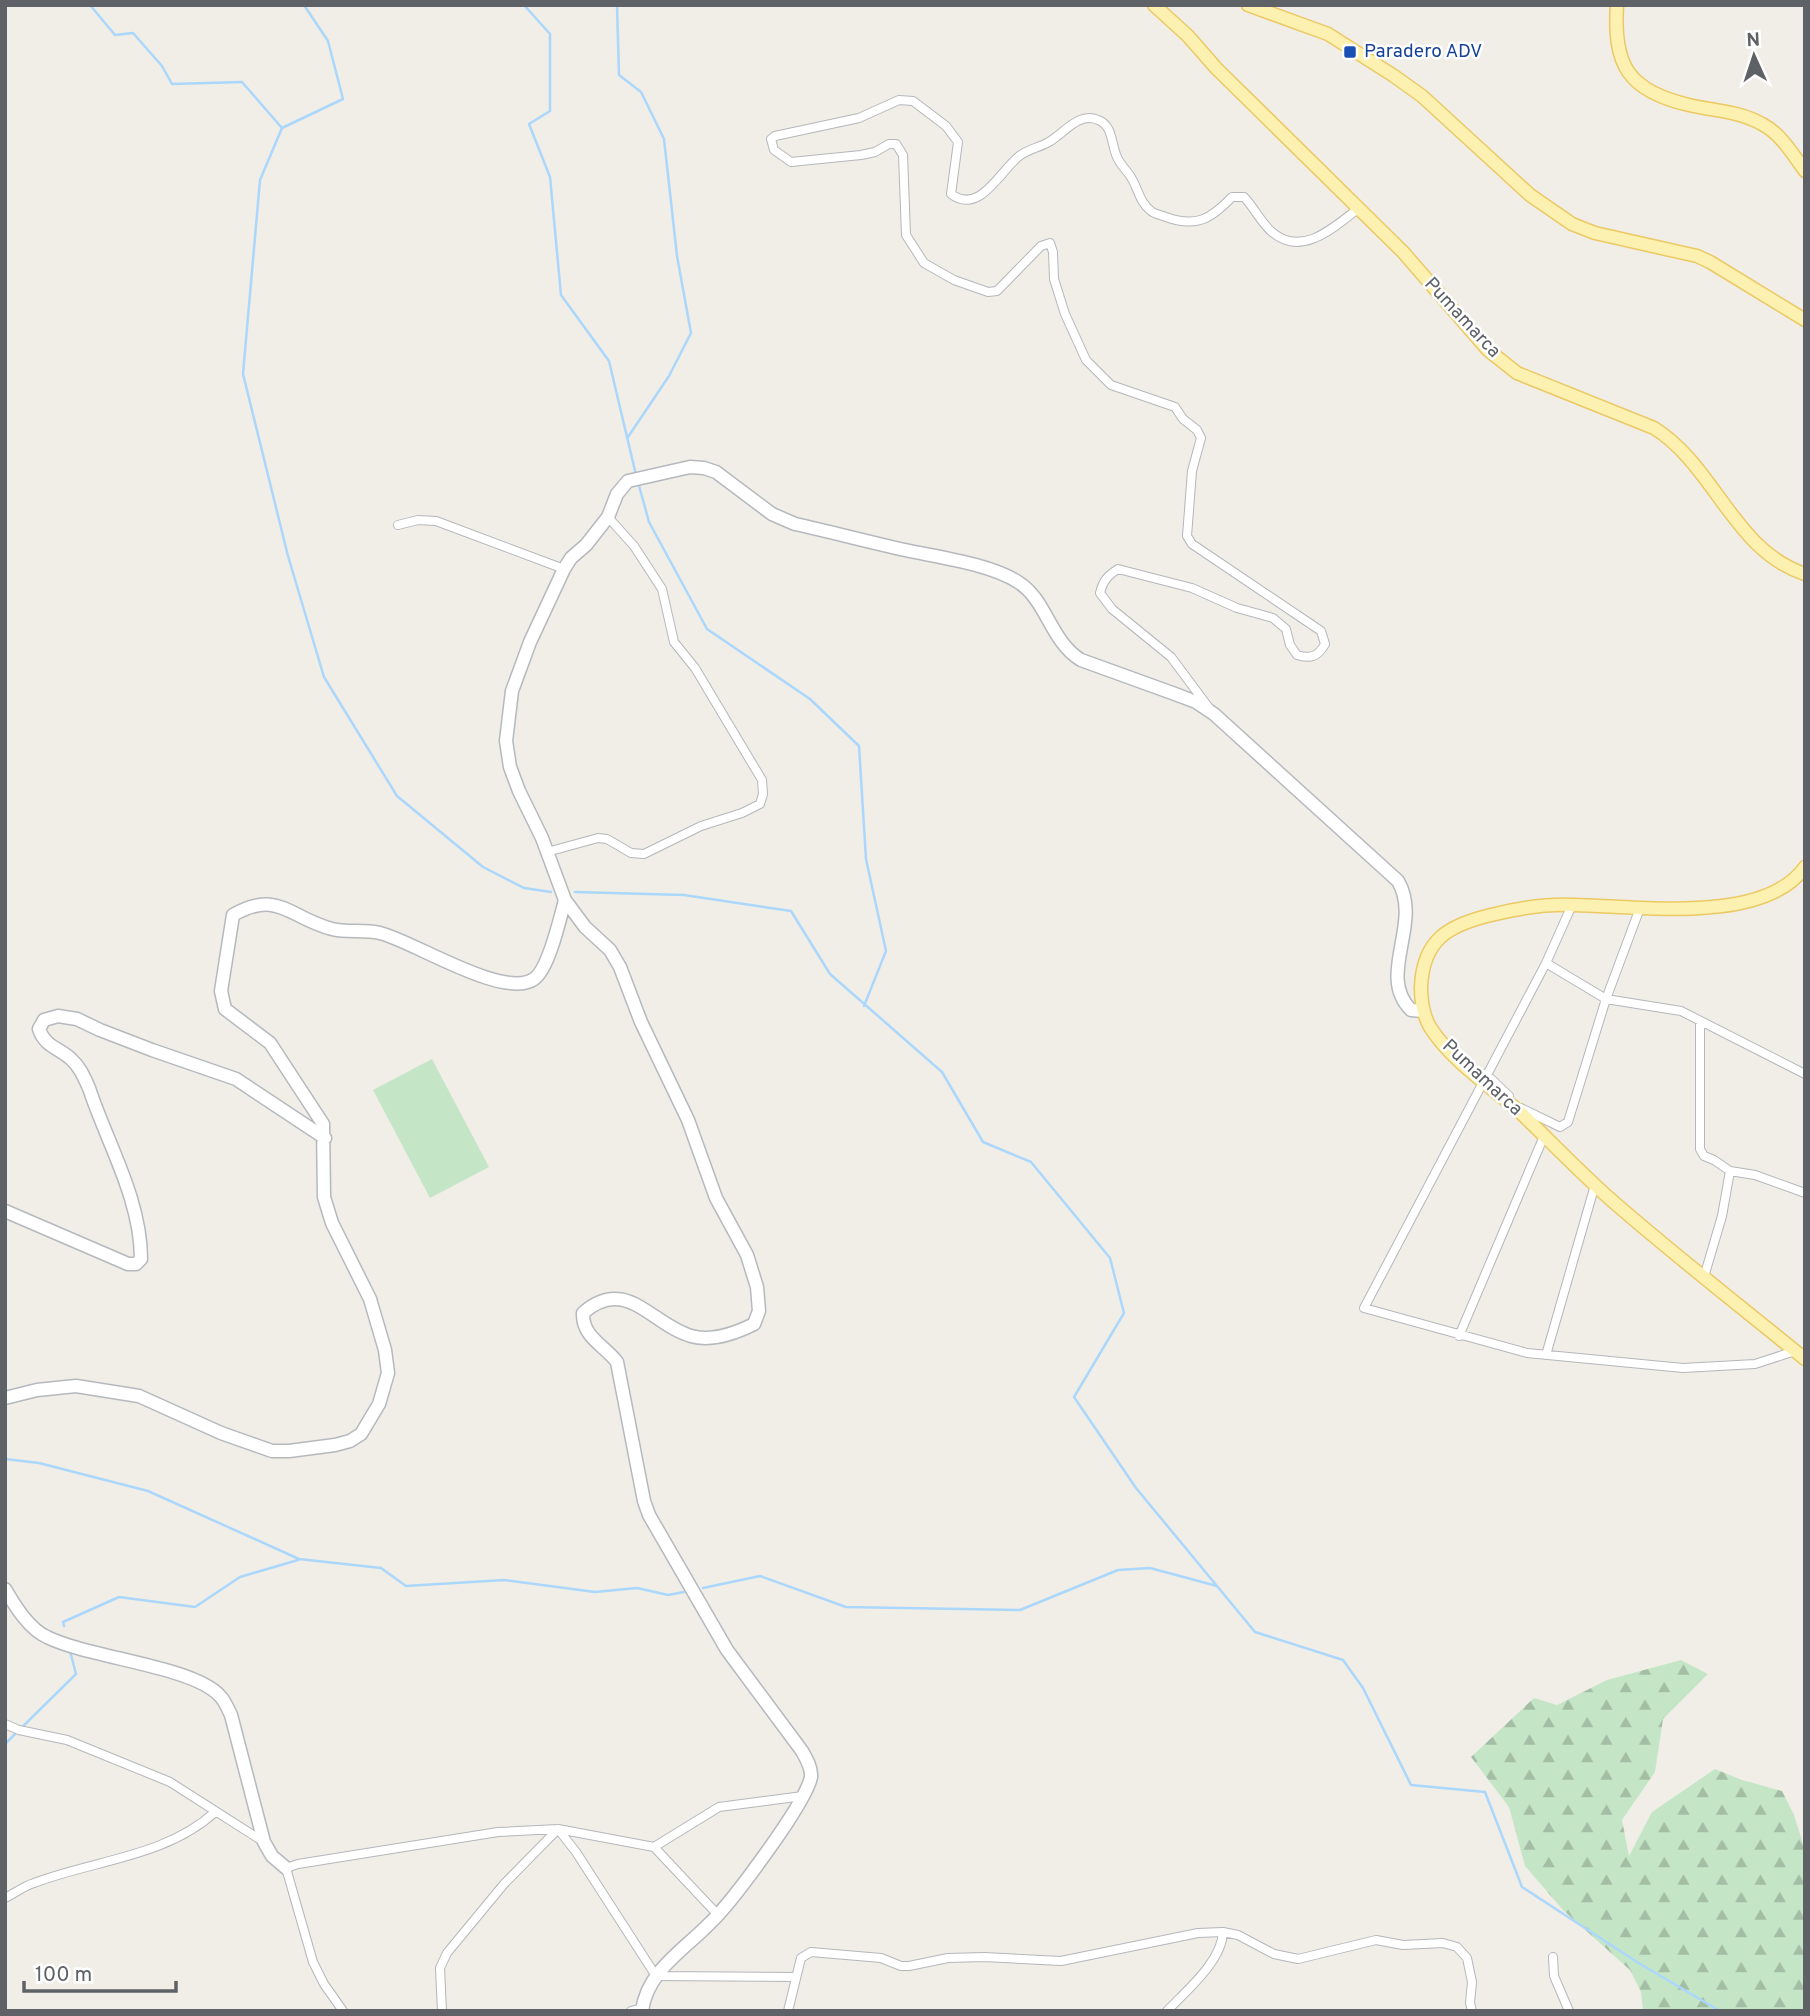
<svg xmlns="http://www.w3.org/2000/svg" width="1810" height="2016" font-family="Overpass,sans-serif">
<defs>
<pattern id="forest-firs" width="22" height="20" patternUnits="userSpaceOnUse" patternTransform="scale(1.75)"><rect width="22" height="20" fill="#c5e6c6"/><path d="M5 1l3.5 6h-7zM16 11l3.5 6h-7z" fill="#a3bea5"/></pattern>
</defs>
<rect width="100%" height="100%" fill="#f0eee7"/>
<!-- forest -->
<path fill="url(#forest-firs)" d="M1681 1660 1708 1674 1663 1719 1655 1772 1622 1820 1629 1856 1652 1812 1715 1769 1742 1780 1782 1791 1794 1815 1805 1850V2011H1643L1641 1992 1630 1970 1563 1910 1525 1866 1509 1807 1471 1757 1534 1698 1557 1705 1607 1680Z"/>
<!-- park -->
<path fill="#c5e6c6" d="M432 1059 489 1167 430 1198 373 1090Z"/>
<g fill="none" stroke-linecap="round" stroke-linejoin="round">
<!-- stream -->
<path stroke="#abd7fc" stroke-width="2.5" d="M90 5 115 35 133 33 162 66 172 84 242 82 282 128
M304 5 328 41 343 99 282 128 260 180 243 374 288 556 324 677 397 796 483 867 524 888 551 892
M524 5 550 34V111L529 124 550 177 561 295 609 361 636 475
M617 5 619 75 641 92 664 139 677 256 691 333 669 376 628 437
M638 482 649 522 707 629 810 699 859 746 866 859 886 951 864 1006
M575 892 684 895 791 911 830 974 942 1072 983 1142 1031 1162 1110 1258 1124 1313 1074 1397 1136 1488 1255 1632 1343 1660 1363 1688 1411 1785 1485 1792 1522 1887 1637 1962 1720 2011
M5 1459 39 1463 148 1491 299 1559 381 1568 406 1586 504 1580 595 1592 637 1588 668 1595 684 1592
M703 1588 760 1576 846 1607 1020 1610 1118 1570 1150 1568 1217 1586
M64 1626 63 1622 119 1597 195 1607 240 1577 298 1560
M5 1744 76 1674 70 1651"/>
<!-- street casing -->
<g stroke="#b4b7bb" stroke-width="10">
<path id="street" d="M398 525 418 520 436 521 564 569
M1209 708 1171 657 1112 609 1100 593C1103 581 1107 576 1118 569L1192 588 1237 608 1273 618 1286 629 1290 645 1297 655C1310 659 1318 657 1325 644L1321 631 1192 544 1187 536 1192 471 1201 438 1197 430 1183 419 1175 407 1111 385 1086 360 1065 314 1054 279 1053 252 1050 243 1041 246 997 291 988 292 954 280 924 263 906 235 903 155 896 144H889L875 152 861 155 791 162 774 150 771 139 775 136 859 118 899 100 913 101 946 126 958 142 951 194C979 215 999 173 1018 157 1026 150 1037 148 1047 143 1063 135 1078 111 1098 120 1113 125 1111 144 1117 157 1120 165 1128 171 1132 179 1138 189 1140 203 1151 211 1154 214 1161 215 1166 217 1196 228 1211 219 1232 197H1244C1254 207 1261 223 1272 232 1302 258 1334 227 1359 208
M547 852 598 838 607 839 631 853 644 854 701 826 742 813 760 804 763 794 762 780 695 668 674 642 662 589 634 546 608 517
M1572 905 1546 963 1364 1308 1527 1353 1683 1368 1755 1364 1795 1351
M1546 963 1606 999 1681 1011 1805 1074
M1700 1022V1149L1704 1156 1714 1160 1730 1171
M1486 1074 1509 1096
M1521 1108 1560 1127 1568 1122 1606 999 1640 908
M1704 1277 1722 1216 1730 1171 1755 1175 1805 1193
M1459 1336 1544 1136
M1546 1355 1595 1185
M5 1724 19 1730 67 1740 170 1782 264 1842
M654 1847 718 1915
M5 1898C15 1893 24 1886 34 1883 94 1860 166 1857 215 1812
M1553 1957 1554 1976 1569 2011
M343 2011 324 1984 313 1962 286 1868 298 1864 498 1832 558 1829 654 1847 719 1807 803 1796
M442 2011 440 1968 447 1953 504 1884 558 1829 576 1852 656 1976 796 1977
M631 2011 642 2008
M788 2011 801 1958 811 1952 881 1958 901 1966H909L948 1958 984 1957 1061 1961 1198 1933 1223 1932 1238 1935 1274 1954 1298 1959 1376 1940 1403 1945 1443 1943 1457 1947 1467 1958 1472 1982 1470 2003 1472 2011
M1167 2011C1187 1990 1222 1961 1223 1932"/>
</g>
<!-- secondary casing -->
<g stroke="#b5b9be" stroke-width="15">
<path id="secondary" d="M5 1211 128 1264H136L141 1259C141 1199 107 1143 89 1088 84 1077 80 1067 71 1059 58 1047 45 1047 39 1029L44 1020 58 1016 77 1019 100 1030 152 1050 236 1079 325 1138
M5 1398 37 1390 76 1386 139 1396 221 1433 272 1451H289L335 1445 350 1441 361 1434 379 1404 388 1373 385 1350 370 1299 332 1223 324 1197 323 1124 270 1043 225 1009 221 991 233 915C279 889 289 918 332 929 347 933 364 929 380 933 413 941 504 1000 534 979 549 969 560 918 565 900
M5 1589C15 1606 29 1629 47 1637 89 1658 193 1666 220 1696 225 1701 228 1709 231 1715L264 1842 272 1856 286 1868
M642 2011C647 1971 684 1950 710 1923 732 1902 806 1803 811 1777 812 1768 806 1758 802 1751L727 1650 649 1515 644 1501 617 1362C604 1345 582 1337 583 1313 626 1275 652 1325 691 1336 712 1342 736 1333 754 1324L759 1311 757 1287 747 1255 716 1198 688 1120 641 1022 620 967 610 950 585 927 565 900 542 838 519 791 510 767 506 741 512 691 530 642 564 569 571 558 586 545 608 517 617 494 628 481 690 467 704 468 716 472 772 514 795 524C832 532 868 542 905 550 938 557 990 564 1018 582 1047 600 1050 641 1081 660L1175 694 1196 702 1214 714 1398 881C1423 924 1376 975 1411 1010L1423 1011"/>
</g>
<!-- primary casing -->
<g stroke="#ecc964" stroke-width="15">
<path id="primary" d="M1154 5 1188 36 1216 68 1403 252 1488 350 1517 373 1654 428C1715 466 1734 551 1805 574
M1248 5 1328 34 1394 76 1422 96 1530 195 1572 224 1595 233 1697 256 1710 262 1805 320
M1617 5C1613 65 1628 91 1689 105 1714 111 1739 111 1762 124 1781 134 1792 153 1805 171
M1805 867C1764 925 1637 906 1574 905 1546 904 1518 908 1491 915 1449 925 1423 939 1421 987 1421 1001 1423 1015 1430 1027 1453 1063 1491 1086 1522 1114 1551 1142 1579 1171 1609 1198 1673 1254 1740 1306 1805 1359"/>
</g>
<!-- street -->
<use href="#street" stroke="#fff" stroke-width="8"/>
<!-- secondary -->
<use href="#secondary" stroke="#fff" stroke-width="12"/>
<!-- primary -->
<use href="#primary" stroke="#fcf1b0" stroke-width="12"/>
</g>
<!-- markers -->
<rect fill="#1a4fb4" stroke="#fff" stroke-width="2.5" x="1343" y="45" width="14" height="14" rx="3.5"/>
<g text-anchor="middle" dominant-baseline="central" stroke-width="5" stroke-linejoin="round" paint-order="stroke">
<!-- transit labels -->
<g font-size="19" fill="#164399" stroke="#fff" text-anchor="start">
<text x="1364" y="52">Paradero ADV</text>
</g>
<!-- street labels -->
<g font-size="19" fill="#5e6267" stroke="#fff">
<text transform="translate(1462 318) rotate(47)">Pumamarca</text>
<text transform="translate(1482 1078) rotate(43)">Pumamarca</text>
</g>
</g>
<!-- border -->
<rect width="1810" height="2016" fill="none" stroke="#5e6267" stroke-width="14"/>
<!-- north arrow -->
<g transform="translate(1754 56) rotate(357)" stroke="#ffffff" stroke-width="5" paint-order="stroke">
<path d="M0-5L12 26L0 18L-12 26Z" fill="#5e6267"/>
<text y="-10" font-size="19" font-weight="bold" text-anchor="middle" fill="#5e6267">N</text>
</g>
<!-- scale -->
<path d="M24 1981v10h152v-10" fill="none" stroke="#5e6267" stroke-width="3.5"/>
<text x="35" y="1981" font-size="21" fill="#5e6267" stroke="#ffffff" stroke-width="5" paint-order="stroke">100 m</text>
</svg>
